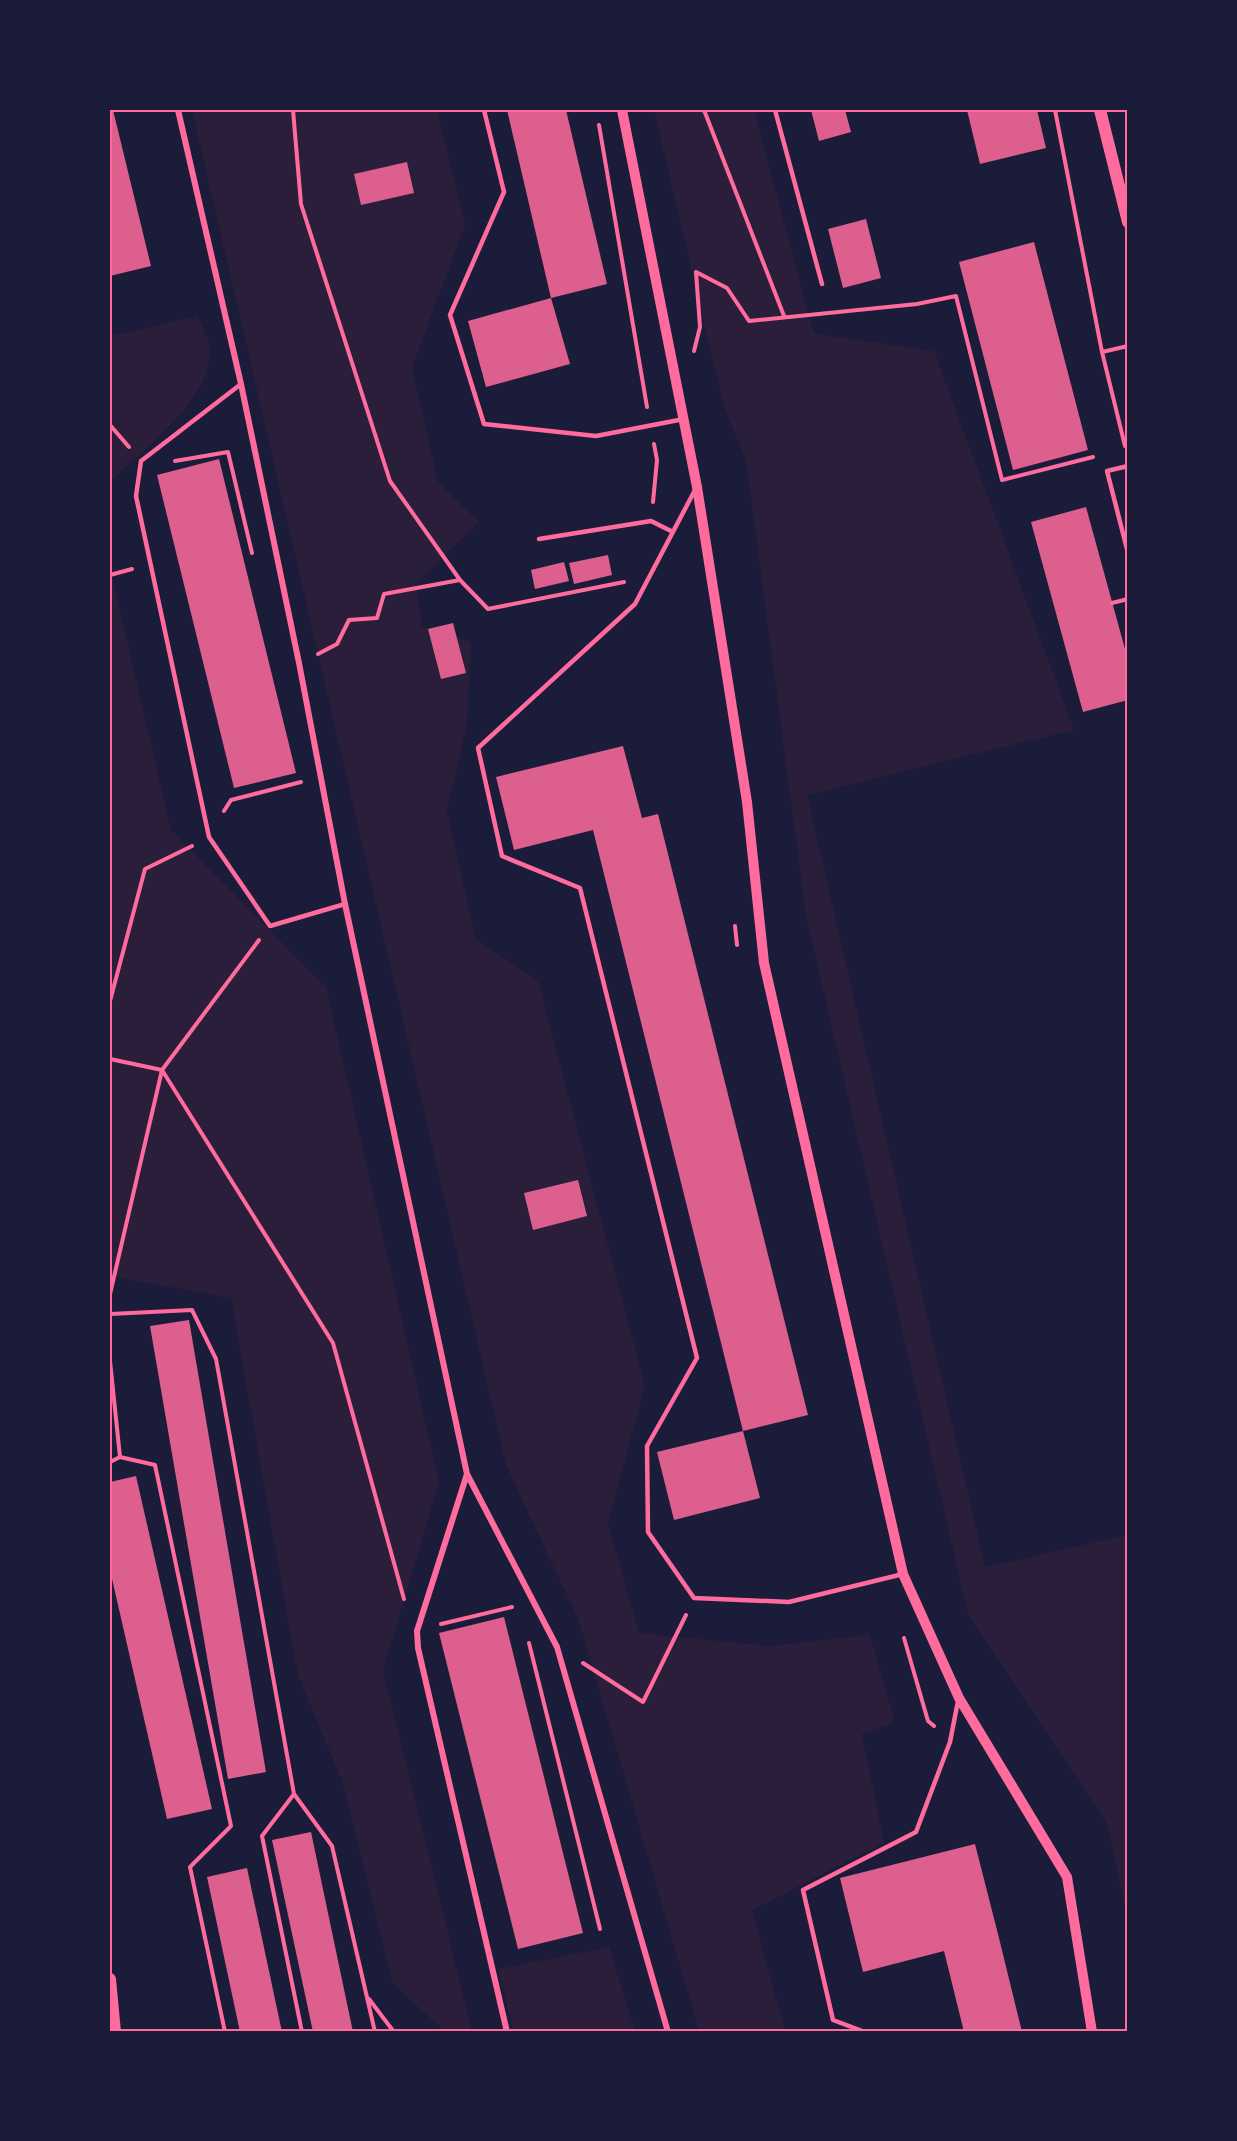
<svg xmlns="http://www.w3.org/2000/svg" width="1237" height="2141" font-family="'Golos Text',sans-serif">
<rect width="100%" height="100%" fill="#1b1b3a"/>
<!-- green -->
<path fill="#2a1e3b" d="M192 110H437L465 225 412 367 438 482 479 522 416 583 422 627 471 642 467 724 447 811 476 940 538 981 645 1386 608 1523 639 1633 769 1646 870 1635 895 1722 862 1734 884 1843 752 1910 785 2031H699L579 1621 506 1465Z
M654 110H754L814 334 934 351 1074 730 807 795 985 1567 1127 1535V1915L1106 1820 968 1614 806 916 746 460 724 407Z
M198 316C201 326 210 340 210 351 210 402 143 449 110 482V336Z
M110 568 171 830 326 987 439 1482 383 1671 472 2031H441L440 2027 393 1984 343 1783 298 1676 231 1298 110 1276Z
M609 1947 635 2031H513L498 1969Z"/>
<!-- building -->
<path fill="#dd5f8e" d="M110 110H113L151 266 110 276Z
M507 110H566L607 284 551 298 570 364 486 387 468 321 551 298Z
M811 110H845L851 132 819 141Z
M967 110H1037L1046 148 980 164Z
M407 162 414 193 361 205 354 174Z
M866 219 881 278 843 288 828 229Z
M1034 242 1088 450 1013 470 959 262Z
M219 459 296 773 234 788 157 475Z
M1086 507 1128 660V700L1083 712 1031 522Z
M608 555 612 575 574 584 569 563Z
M564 562 569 581 535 589 531 570Z
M453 623 466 673 441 679 428 629Z
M623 746 642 818 658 814 808 1415 743 1431 593 830 514 850 496 777Z
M578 1180 587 1216 533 1230 524 1193Z
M189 1320 266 1772 228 1779 150 1326Z
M743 1431 760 1498 674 1520 657 1452Z
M136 1476 212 1809 167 1819 110 1570V1482Z
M504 1617 583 1933 518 1949 439 1633Z
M311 1832 353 2032H313L272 1840Z
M975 1844 999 1938 1022 2032H964L944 1951 863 1972 840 1878Z
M247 1868 282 2032H240L207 1877Z"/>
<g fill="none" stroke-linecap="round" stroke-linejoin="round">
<!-- path -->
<path stroke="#ff6b9d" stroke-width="4" d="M293 110 301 204 390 481 460 580
M704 110 784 316
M1055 110 1102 352
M599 125 647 407
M694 351 700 327 696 272 727 288 749 321 917 304 956 296 1002 480 1093 457
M110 425 129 447
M1125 446 1102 352 1128 346
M175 461 228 452 252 553
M653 502 657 460 654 444
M110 575 132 569
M1112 603 1128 599
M318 654 337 644 349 620 377 618 384 594 460 580 488 609 624 582
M224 811 231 800 301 782
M735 926 737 945
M110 1001 145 869 192 846
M110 1059 162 1070 333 1343 404 1599
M110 1294 162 1070 259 940
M110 1314 192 1310 216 1359 294 1794 262 1836 302 2032
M110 1361 120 1457
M110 1462 120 1457 155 1465 231 1826 190 1867 225 2032
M441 1624 512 1607
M904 1638 928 1721 934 1726
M529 1643 600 1929
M583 1663 643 1702 686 1615
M294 1794 332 1846 375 2032
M369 1999 394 2032"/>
<!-- service -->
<path stroke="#ff6b9d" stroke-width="4.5" d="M484 110 504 192 450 315 484 424 596 436 684 419
M775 110 822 284
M241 384 141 461 136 496 209 837 270 926 345 904
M1128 466 1107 471 1128 553
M695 490 635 604 478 748 502 856 580 888 697 1358 647 1446 648 1532 694 1598 789 1602 903 1574
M539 539 651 521 673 532
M865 2032 833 2020 803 1890 916 1832 950 1742 958 1701"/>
<!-- minor -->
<path stroke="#ff6b9d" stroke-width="6" d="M178 110 241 384 299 663 345 904 467 1474 417 1631 418 1648 507 2032
M467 1474 557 1647 668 2032"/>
<!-- tertiary -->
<path stroke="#ff6b9d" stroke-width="10" d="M622 110 697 487 747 802 764 963 903 1574 959 1698 1067 1877 1092 2032"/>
<!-- secondary -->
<path stroke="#ff6b9d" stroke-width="12" d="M1100 110 1128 222
M110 1979 115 2032"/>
</g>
<!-- border -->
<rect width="1237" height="2141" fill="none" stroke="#1b1b3a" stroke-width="222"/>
<rect x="111" y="111" width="1015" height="1919" fill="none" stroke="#ff6b9d" stroke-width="2"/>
</svg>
